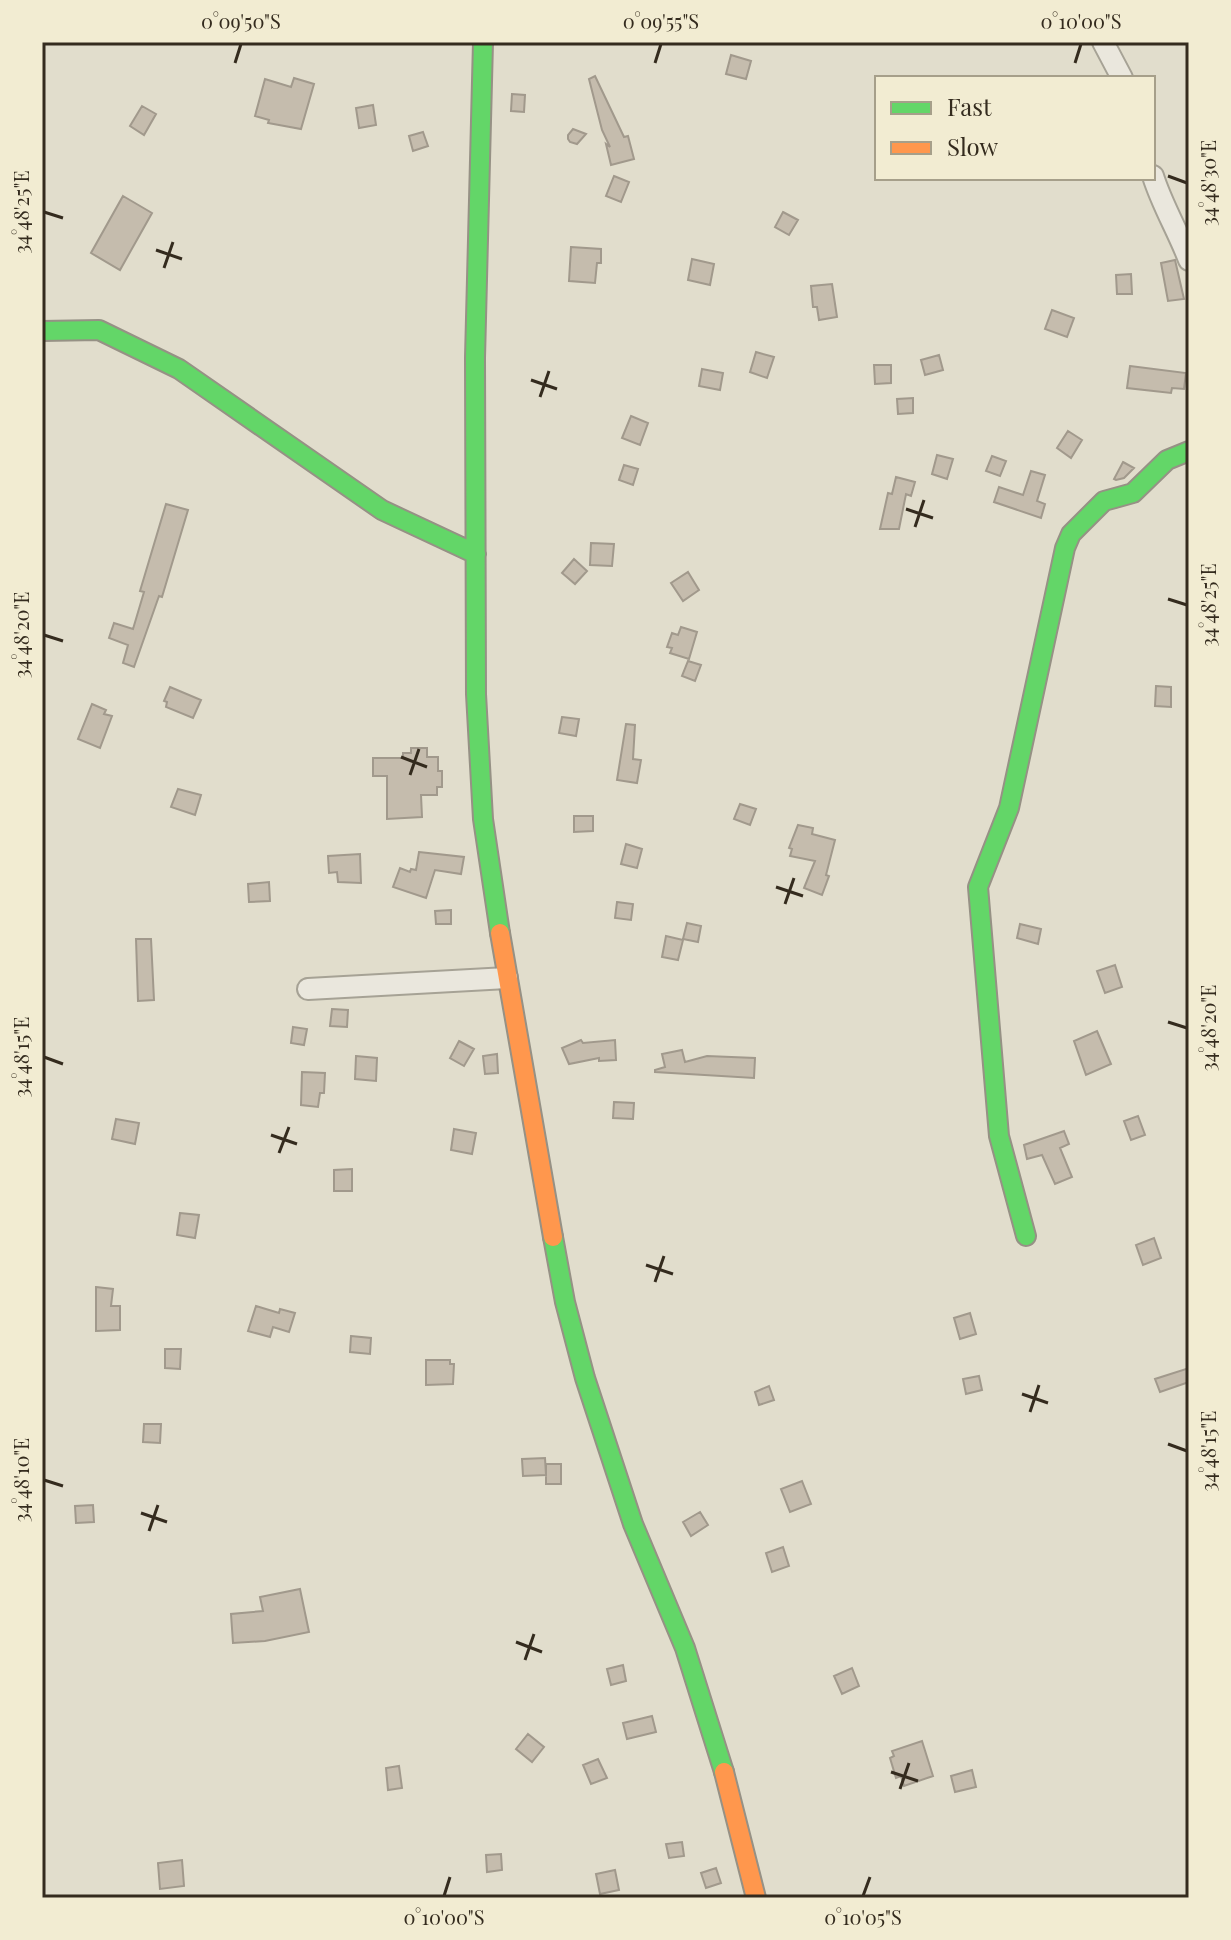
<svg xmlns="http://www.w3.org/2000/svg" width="1231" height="1940" font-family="'Playfair Display',serif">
<rect width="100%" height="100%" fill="#e1ddcc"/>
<!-- building -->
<path fill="#c5bcad" stroke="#a1998c" stroke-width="2" d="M731 55 751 61 746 79 726 74Z
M595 76 624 137 628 136 634 159 611 165 606 144 610 147 602 130 589 79Z
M294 78 314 84 301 129 268 123 269 120 255 116 265 79 291 87Z
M512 94 525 95 524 112 511 111Z
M373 105 376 125 359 128 356 108Z
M142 106 156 114 144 135 130 126Z
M573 129 586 134 577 144 570 142 568 139V135Z
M423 132 428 146 413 151 409 136Z
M614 176 629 182 621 202 606 196Z
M123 196 152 213 120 270 91 253Z
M783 212 798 220 789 235 775 227Z
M571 247 601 249V263H597L595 283 569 281Z
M692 259 714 264 710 285 688 280Z
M1175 260 1184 299 1168 301 1161 263Z
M1131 274 1132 294H1117L1116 275Z
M832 284 837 317 819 320 817 307H813L811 286Z
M1052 310 1074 318 1067 337 1045 329Z
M756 352 774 357 767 378 750 372Z
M939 355 943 370 925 375 921 360Z
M874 365H891V383L875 384Z
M1130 366 1186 373 1184 389 1172 388 1171 393 1127 388Z
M702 369 723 373 720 390 699 386Z
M913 398V413L898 414 897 399Z
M631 416 648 423 640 445 622 438Z
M1068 431 1082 440 1071 458 1057 448Z
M937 455 953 459 947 479 932 474Z
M992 456 1006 461 1000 476 986 471Z
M1123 462 1134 468 1124 478 1116 480 1114 479Z
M624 465 638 469 633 485 619 480Z
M1031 471 1045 475 1037 501 1045 504 1041 518 994 502 999 487 1023 495Z
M896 477 915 482 911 496 906 494 899 529H880L888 493 892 494Z
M166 504 188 510 162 597 159 596 134 667 123 663 128 645 109 638 114 623 133 629 144 592 140 591Z
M591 543 614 544 612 566 590 565Z
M574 559 587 571 575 584 562 573Z
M688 572 699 590 683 601 671 583Z
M681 627 697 632 689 659 670 653 672 648 667 647 672 633 678 635Z
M688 661 701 665 695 681 682 676Z
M1156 686 1171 687V707L1155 706Z
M170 687 201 700 193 718 166 707 167 702 164 701Z
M92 704 106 710 104 714 112 716 100 748 78 739Z
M562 717 579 719 576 736 559 733Z
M626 724 635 725 633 759 641 760 637 783 617 780Z
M411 748H427V757H438V771H442V787H437V795H421L422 817 387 819V776H373V758H403V753H411Z
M178 789 201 795 195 815 171 807Z
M740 804 756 809 750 825 734 819Z
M574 816H593V831L574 832Z
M798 825 813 828 812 834 835 840 826 875 829 876 822 895 804 888 815 861 790 856 792 849 789 848Z
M626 844 642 849 637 868 621 864Z
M419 852 464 857 461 874 435 870 426 898 393 887 400 868 410 872 411 869 416 870Z
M360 854 361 883 338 882 337 872 329 873 328 856Z
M269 882 270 901 249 902 248 884Z
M617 902 633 904 631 920 615 918Z
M451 910V924H436L435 911Z
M687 923 701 926 698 942 683 939Z
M1020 924 1041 929 1038 944 1017 938Z
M666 936 683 940 678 960 662 957Z
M136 939H151L154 1000 138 1001Z
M1115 965 1122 987 1105 993 1097 971Z
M332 1009 348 1010 347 1027 330 1026Z
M293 1027 307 1029 304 1045 291 1043Z
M1097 1031 1111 1064 1086 1075 1074 1041Z
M581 1040 583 1043 615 1040 616 1060 599 1061V1058L569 1064 562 1048Z
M459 1041 474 1049 464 1066 450 1058Z
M682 1050 685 1062 707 1056 755 1058 754 1078 655 1072V1070L665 1067 662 1054Z
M497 1054 498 1073 485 1074 483 1056Z
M356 1056 377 1058 376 1081 355 1079Z
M302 1072 325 1073 324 1093H320L318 1107 301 1105Z
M614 1102 634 1103 633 1119 613 1118Z
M1138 1116 1145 1135 1131 1140 1124 1121Z
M116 1119 139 1123 135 1144 112 1139Z
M454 1129 476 1133 472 1154 451 1150Z
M1064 1131 1069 1144 1060 1148 1072 1177 1055 1184 1042 1155 1027 1159 1024 1145Z
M352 1169V1191H334V1170Z
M180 1213 199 1215 195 1238 177 1235Z
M1154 1238 1161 1258 1143 1265 1136 1245Z
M96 1287 113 1289 111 1306H120V1330L96 1331Z
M256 1306 279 1313 280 1309 295 1313 289 1332 273 1327 270 1337 248 1331Z
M970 1313 976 1334 960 1339 954 1318Z
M351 1336 371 1338 370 1354 350 1352Z
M165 1349H181L180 1369 165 1368Z
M426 1360H450V1364H454L453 1384 426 1385Z
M1189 1368V1382L1160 1392 1155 1379Z
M979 1376 982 1390 966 1394 963 1379Z
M769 1386 774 1400 759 1405 755 1392Z
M144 1424H161L160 1443 143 1442Z
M545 1458 546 1475 523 1476 522 1459Z
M546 1464H561V1484H546Z
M802 1481 811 1504 790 1512 781 1489Z
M93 1505 94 1522 76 1523 75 1506Z
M700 1512 708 1525 691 1536 683 1522Z
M783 1547 789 1566 772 1572 766 1553Z
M300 1589 309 1632 265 1641 233 1643 231 1614 263 1611 260 1597Z
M623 1665 626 1681 611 1685 607 1669Z
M852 1668 859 1686 842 1694 834 1676Z
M652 1716 656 1732 627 1739 623 1723Z
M528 1734 544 1747 532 1762 516 1749Z
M922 1741 933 1776 904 1786 901 1776 896 1778 890 1758 894 1756 892 1751Z
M598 1759 607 1778 591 1784 583 1765Z
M399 1766 402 1788 388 1790 386 1768Z
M972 1770 976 1787 955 1792 951 1776Z
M682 1842 684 1856 669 1858 666 1844Z
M501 1854 502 1870 487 1872 486 1855Z
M182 1860 184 1886 160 1889 158 1863Z
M716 1868 721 1883 706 1888 701 1873Z
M615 1870 619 1890 600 1894 596 1874Z"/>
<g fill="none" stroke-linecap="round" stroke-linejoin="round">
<!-- street casing -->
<g stroke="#a6a295" stroke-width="24">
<path id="street" d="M1103 42 1122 78
M1153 176C1162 205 1178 231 1189 260
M308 989 507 978"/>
</g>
<!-- fast casing -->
<g stroke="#969185" stroke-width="22">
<path id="fast" d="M483 42 475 358 476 694 483 819 500 933
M42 331 99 330 179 369 382 510 476 554
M1026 1236 999 1136 978 887 1009 808 1065 548 1071 534 1104 501 1133 493 1167 460 1189 451
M553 1237 565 1302 585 1378 633 1524 685 1648 724 1772"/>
</g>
<!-- slow casing -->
<g stroke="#969185" stroke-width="22">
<path id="slow" d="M500 933 553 1237
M724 1772 756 1898"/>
</g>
<!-- street -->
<use href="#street" stroke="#eae7dd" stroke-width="20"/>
<!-- fast -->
<use href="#fast" stroke="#63d668" stroke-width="18"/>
<!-- slow -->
<use href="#slow" stroke="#ff974d" stroke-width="18"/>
</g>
<!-- ticks -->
<path fill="none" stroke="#342b1e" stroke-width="3" d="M235 63 241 44M655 63 661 44M1075 63 1081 44M1168 176 1187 183M44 212 63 218M156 250 182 259M164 268 173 242M531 380 557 389M540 397 549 371M906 509 933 518M915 527 924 500M1168 599 1187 605M44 635 63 641M401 757 427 767M410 775 419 749M776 887 803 896M785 904 794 878M1168 1022 1187 1028M44 1057 63 1064M271 1135 297 1144M279 1153 289 1127M646 1265 673 1274M655 1282 664 1256M1022 1394 1048 1403M1030 1412 1039 1385M1168 1444 1187 1451M44 1480 63 1486M141 1513 167 1522M149 1531 158 1505M516 1642 542 1652M525 1660 534 1634M891 1772 918 1781M900 1789 909 1763M444 1896 450 1877M863 1896 870 1877"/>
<!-- border -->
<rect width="1231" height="1940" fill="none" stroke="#f2ecd2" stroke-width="88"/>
<!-- legend -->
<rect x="875" y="76" width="280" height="104" fill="#f2ecd2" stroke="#a69f8a" stroke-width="2"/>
<rect x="891" y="102" width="40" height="12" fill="#63d668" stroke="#a69f8a" stroke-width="2"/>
<text x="947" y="116" font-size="24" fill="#342b1e">Fast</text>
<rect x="891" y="142" width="40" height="12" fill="#ff974d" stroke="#a69f8a" stroke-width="2"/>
<text x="947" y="156" font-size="24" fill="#342b1e">Slow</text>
<rect x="44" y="44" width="1143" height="1852" fill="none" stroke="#342b1e" stroke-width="3"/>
<g font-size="20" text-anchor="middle" fill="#342b1e">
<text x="241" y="29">0°09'50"S</text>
<text x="661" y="29">0°09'55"S</text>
<text x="1081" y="29">0°10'00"S</text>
<text transform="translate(1209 183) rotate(-90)" y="7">34°48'30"E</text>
<text transform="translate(22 212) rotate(-90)" y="7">34°48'25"E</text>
<text transform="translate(1209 605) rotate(-90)" y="7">34°48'25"E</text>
<text transform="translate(22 635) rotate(-90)" y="7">34°48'20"E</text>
<text transform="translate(1209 1028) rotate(-90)" y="7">34°48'20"E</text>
<text transform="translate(22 1057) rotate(-90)" y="7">34°48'15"E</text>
<text transform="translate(1209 1451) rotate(-90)" y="7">34°48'15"E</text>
<text transform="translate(22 1480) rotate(-90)" y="7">34°48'10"E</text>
<text x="444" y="1925">0°10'00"S</text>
<text x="863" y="1925">0°10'05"S</text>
</g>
</svg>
